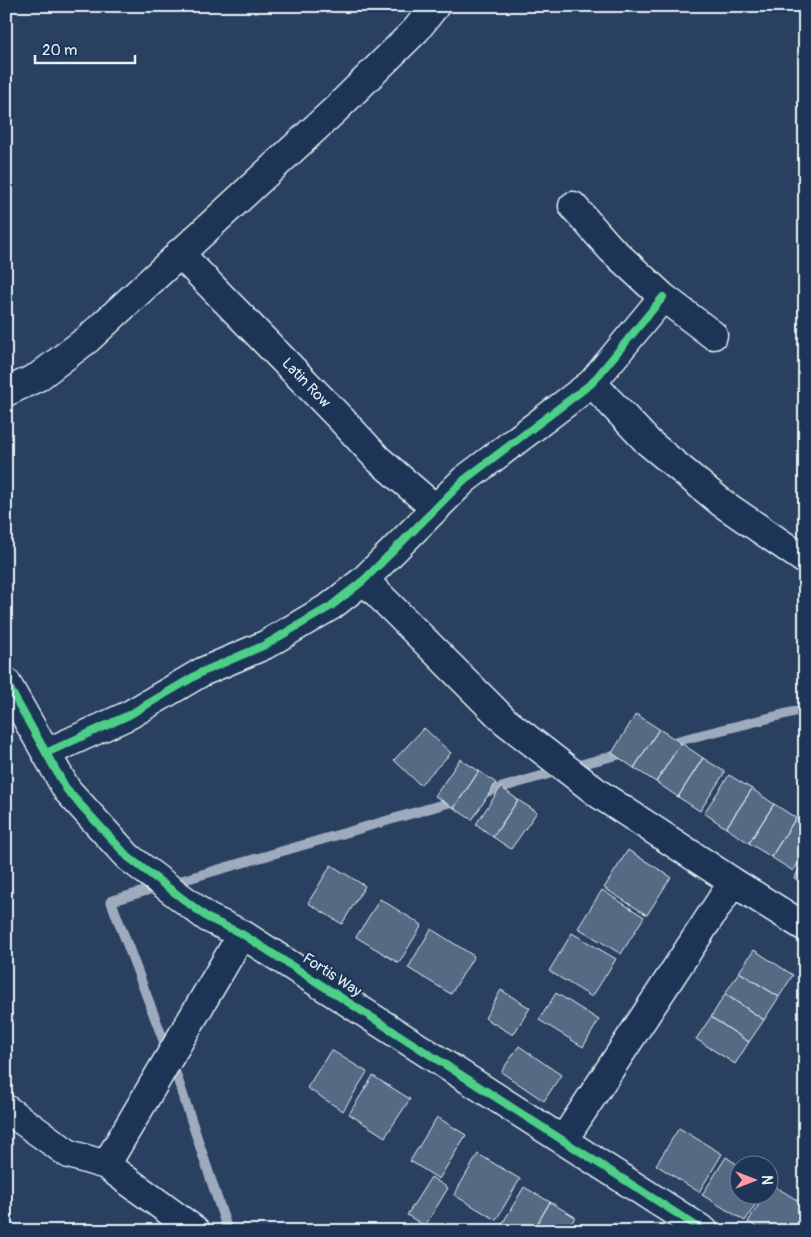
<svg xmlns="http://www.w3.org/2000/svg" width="811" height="1237" font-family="Pangolin,sans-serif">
<rect width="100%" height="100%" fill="#294061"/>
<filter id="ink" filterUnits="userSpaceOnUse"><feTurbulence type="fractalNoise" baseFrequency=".02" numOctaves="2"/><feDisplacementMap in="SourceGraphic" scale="10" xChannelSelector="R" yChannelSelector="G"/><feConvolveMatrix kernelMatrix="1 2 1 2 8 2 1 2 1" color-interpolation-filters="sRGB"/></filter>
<g filter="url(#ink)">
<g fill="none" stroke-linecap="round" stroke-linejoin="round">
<!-- stream -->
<path stroke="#9dabbd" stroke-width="10" d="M665 744 805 709
M479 794 590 762 629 752
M228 1231 175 1071 111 901 458 800"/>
</g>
<!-- building -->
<path fill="#556a83" stroke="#e8f1f8" d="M636 714 659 729 634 768 612 753Z
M424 728 451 753 420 785 394 760Z
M659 729 681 743 656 782 634 768Z
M681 743 703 758 678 797 656 782Z
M703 758 725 772 700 811 678 797Z
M460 759 479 771 454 808 435 796Z
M479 771 496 783 472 820 454 808Z
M729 775 752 789 726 828 704 813Z
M501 787 518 800 493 837 476 824Z
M752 789 774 804 749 843 726 828Z
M518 800 537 812 511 849 493 837Z
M774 804 796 818 771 857 749 843Z
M796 818 805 824V853L793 871 771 857Z
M628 850 671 877 647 915 604 888Z
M805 861V885L794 878Z
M331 865 365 886 342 924 308 903Z
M602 890 644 917 621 954 578 928Z
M380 899 422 925 399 963 356 937Z
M431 929 474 956 451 994 408 968Z
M572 933 616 959 592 997 549 971Z
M754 950 793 975 779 997 739 972Z
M739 972 779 997 764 1020 725 994Z
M501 990 530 1008 513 1035 485 1018Z
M556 993 599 1020 583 1047 539 1020Z
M725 994 764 1020 749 1042 711 1017Z
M711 1017 749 1042 735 1064 696 1039Z
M519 1046 561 1075 544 1101 501 1072Z
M331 1050 367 1072 343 1111 307 1088Z
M373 1076 410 1099 385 1137 349 1114Z
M437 1117 466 1135 439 1179 410 1161Z
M679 1128 722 1154 699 1192 656 1165Z
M478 1154 520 1179 496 1220 454 1195Z
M726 1157 738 1165V1194H762L745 1221 702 1195Z
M431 1177 448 1188 425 1226 407 1215Z
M771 1184 805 1205V1226L802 1231H763L748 1222 765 1194H768V1188Z
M524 1187 550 1202 533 1231H508L501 1226Z
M550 1202 575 1217 567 1231H533Z"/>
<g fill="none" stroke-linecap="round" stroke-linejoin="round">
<!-- minor casing -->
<g stroke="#e8f1f8" stroke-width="31">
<path id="minor" d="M573 206 611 249 663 297 713 335
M179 253 341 419 378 459 436 509
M592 383 648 442 722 503 805 560
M6 392 38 377 88 339 336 109 416 30 435 6
M364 580 505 721 599 794 733 882 805 927
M6 682 67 790 128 857 208 918 242 934 704 1231
M46 753 129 715 202 672 265 645 331 606 364 580 464 480 592 383 663 297
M6 1109 69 1154 106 1165 196 1231
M564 1139 733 882
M106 1165 242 934"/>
</g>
<!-- minor -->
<use href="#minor" stroke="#1d3557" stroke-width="28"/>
<!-- cycleway casing -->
<g stroke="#1d3557" stroke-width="11">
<path id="cycleway" d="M6 682 67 790 128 857 208 918 242 934 704 1231
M46 753 129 715 202 672 265 645 331 606 364 580 464 480 592 383 663 297"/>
</g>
<!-- cycleway -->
<use href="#cycleway" stroke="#4dcf88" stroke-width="8"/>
</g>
</g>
<g text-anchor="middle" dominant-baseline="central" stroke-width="4.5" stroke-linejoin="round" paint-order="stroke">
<!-- street labels -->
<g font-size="15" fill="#e8f1f8" stroke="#1d3557">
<text transform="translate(306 383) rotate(46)">Latin Row</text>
<text transform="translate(332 975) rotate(33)">Fortis Way</text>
</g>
</g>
<!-- margin -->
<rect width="811" height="1237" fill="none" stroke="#1d3557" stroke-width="25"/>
<rect x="12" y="12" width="786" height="1212" fill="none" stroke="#e8f1f8" stroke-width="2" filter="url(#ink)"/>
<!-- north arrow -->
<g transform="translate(754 1180) rotate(90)"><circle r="24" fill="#1d3557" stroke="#6e8097"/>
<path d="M0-4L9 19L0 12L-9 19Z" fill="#ff9aa2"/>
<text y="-8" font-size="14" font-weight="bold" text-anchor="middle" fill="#e8f1f8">N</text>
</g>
<!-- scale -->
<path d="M35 55v8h100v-8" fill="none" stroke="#e8f1f8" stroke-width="2.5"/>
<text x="42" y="55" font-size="15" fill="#e8f1f8" stroke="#1d3557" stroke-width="4" paint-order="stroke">20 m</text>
</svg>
